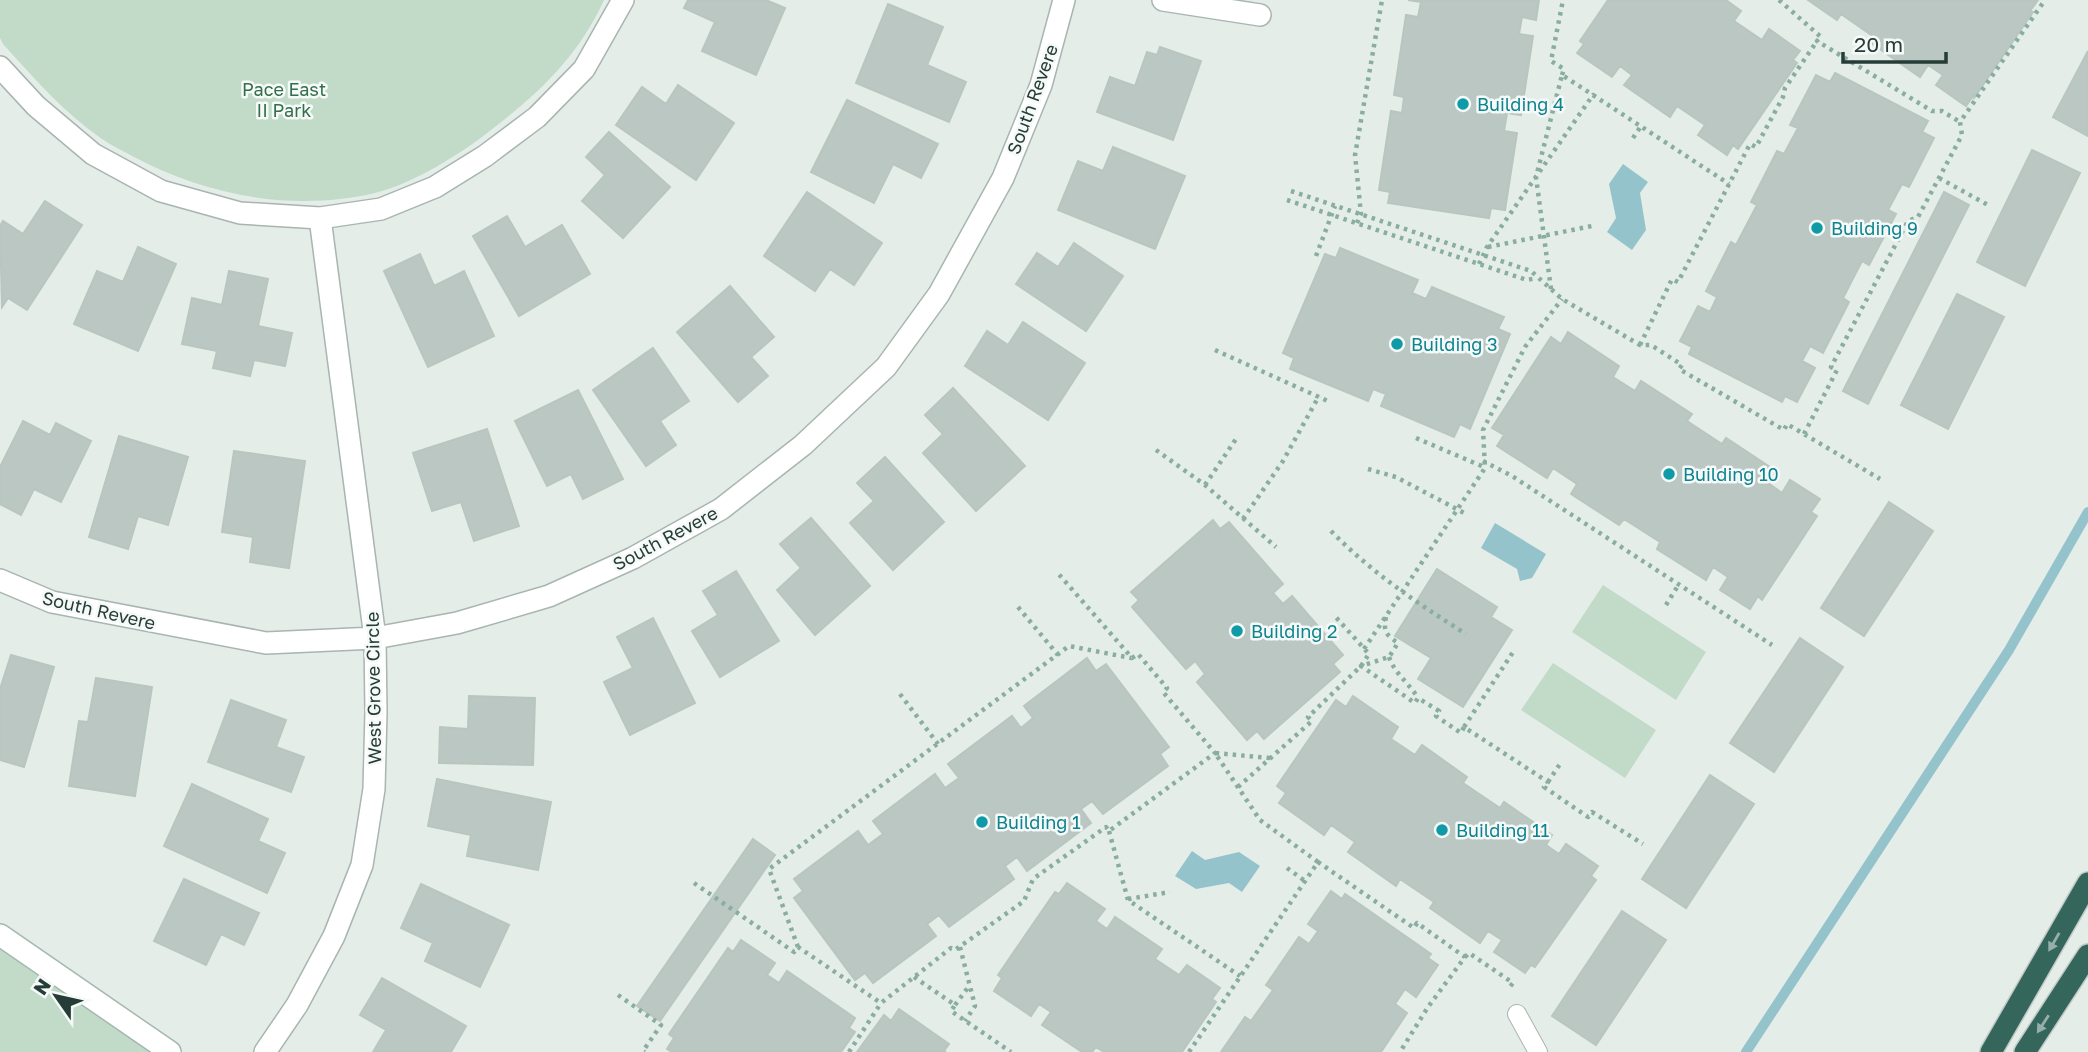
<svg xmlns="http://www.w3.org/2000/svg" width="2088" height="1052" font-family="'Golos Text',sans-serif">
<rect width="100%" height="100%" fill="#e5ede9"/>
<!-- green -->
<path fill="#c1dbc8" d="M0 0H604C578 57 539 93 491 130 461 154 412 184 375 193 293 212 208 196 134 157 124 151 112 146 102 139 64 113 33 77 3 44L0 38Z
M1603 585 1706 652 1676 700 1572 632Z
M1553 663 1656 730 1625 778 1521 710Z
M0 935 170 1052H0Z"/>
<!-- water -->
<path fill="#94c3cb" d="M1623 164 1648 182 1640 193 1646 230 1632 250 1607 232 1616 218 1609 184Z
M1495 523 1546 554 1532 578 1520 581 1517 569 1481 548Z
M1192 851 1205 860 1239 852 1260 866 1242 892 1229 883 1196 889 1175 876Z"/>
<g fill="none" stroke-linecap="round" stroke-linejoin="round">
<!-- stream -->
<path stroke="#94c3cb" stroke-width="10" d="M1746 1052 2009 650 2088 512"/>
</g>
<!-- building -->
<path fill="#bbc7c2" stroke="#b8c6c0" stroke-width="2" d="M688 0H766L785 8 756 75 702 51 715 22 684 8Z
M1408 0H1539L1536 20 1522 17 1519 34 1533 36 1521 115 1507 113 1504 131 1517 133 1505 210 1491 208 1489 218 1388 203 1390 192 1379 190 1391 111 1402 113 1404 97 1394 95 1406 15 1418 17 1421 2Z
M1608 0H1726L1741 11 1734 21 1762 40 1769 29 1800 51 1793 60 1797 63 1738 149 1733 145 1727 155 1698 135 1705 125 1677 106 1670 117 1624 85 1632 75 1620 66 1612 77 1577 53 1584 44 1580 41Z
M1808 0H2038L2030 11 2033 12 1974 98 1973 96 1966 106 1936 85 1943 75 1928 65 1920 77 1871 43 1874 37 1841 14 1837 20Z
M888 4 943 27 927 65 966 82 949 122 856 83Z
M1160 47 1201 61 1173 140 1097 112 1110 77 1135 86 1147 52 1157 55Z
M2088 51V136L2053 117Z
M1835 73 1928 121 1922 132 1934 138 1909 187 1902 184 1888 210 1896 214 1869 265 1862 261 1843 298 1849 302 1823 353 1810 346 1802 361 1815 368 1797 402 1785 396 1782 402 1689 354 1692 347 1680 341 1698 306 1710 312 1717 297 1706 291 1731 242 1736 245 1757 205 1751 202 1777 151 1784 154 1798 128 1790 125 1816 75 1830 82Z
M678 85 734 123 696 180 616 125 642 87 666 104Z
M847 100 938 144 921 178 893 164 874 203 811 172Z
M609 132 670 187 623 238 582 201 605 175 586 157Z
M1113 147 1185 176 1155 249 1058 210 1078 161 1103 171Z
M2032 150 2080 173 2025 286 1977 262Z
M807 192 882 243 854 285 830 269 815 291 764 256Z
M1944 192 1969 205 1868 404 1843 391Z
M45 201 82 225 27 310 8 298 2 307 0 226 3 221 23 234Z
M507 216 525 247 562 225 590 274 519 316 473 236Z
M1074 243 1123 276 1086 331 1016 284 1037 253 1058 267Z
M138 247 176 264 138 351 74 324 97 271 123 282Z
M1340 248 1418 280 1412 293 1426 299 1432 287 1504 317 1498 329 1510 334 1470 429 1460 424 1454 437 1381 406 1386 394 1373 389 1368 401 1290 369 1294 358 1283 353 1325 254 1336 258Z
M420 254 434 286 464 271 494 336 428 367 384 271Z
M229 271 268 279 258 326 292 333 285 366 254 360 250 376 213 368 217 351 182 344 192 298 222 305Z
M730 286 774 337 751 357 768 376 738 402 677 332Z
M1957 294 2004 317 1948 429 1901 405Z
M1023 322 1085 363 1048 420 965 366 987 331 1008 345Z
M1568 332 1619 366 1613 377 1635 391 1641 381 1692 414 1687 421 1722 444 1726 438 1776 471 1768 483 1782 493 1790 480 1820 499 1811 512 1817 516 1762 600 1758 596 1750 609 1720 590 1728 577 1713 567 1706 580 1657 549 1660 542 1624 519 1619 525 1571 494 1577 484 1553 468 1547 478 1497 446 1504 435 1492 428 1551 337 1561 344Z
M653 348 689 401 660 421 676 445 646 466 593 390Z
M953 388 1025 466 976 511 923 453 943 434 925 415Z
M578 390 623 479 583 499 571 474 547 486 515 421Z
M23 421 50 435 56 423 91 441 61 502 34 489 21 515 0 504V467Z
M487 429 519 526 474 541 461 502 432 511 413 453Z
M119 436 188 457 168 525 138 516 128 549 89 537Z
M234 451 305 461 289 568 250 562 253 537 222 532Z
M885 457 944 522 893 570 850 523 874 501 857 483Z
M1889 502 1933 531 1864 636 1821 608Z
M811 518 870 586 815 635 777 590 801 568 780 544Z
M1213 520 1220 529 1229 522 1283 584 1273 593 1283 604 1292 596 1343 655 1333 664 1340 672 1264 739 1257 731 1247 740 1197 682 1205 674 1195 661 1186 669 1132 607 1139 600 1131 592Z
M1437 569 1497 607 1491 617 1512 630 1463 707 1418 679 1431 658 1395 636Z
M736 571 779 641 720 677 692 631 718 615 703 591Z
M653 618 695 703 630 735 604 682 633 668 617 637Z
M1800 638 1843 667 1774 772 1730 743Z
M11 655 54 667 24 767 0 760V689Z
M1087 658 1096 671 1106 664 1169 747 1160 754 1168 766 1103 814 1092 801 1081 809 1091 823 1027 871 1017 857 1005 866 1014 879 949 927 939 915 927 924 936 936 873 983 865 973 855 980 794 898 803 891 794 879 858 831 868 845 883 834 873 821 935 774 945 788 959 778 948 764 1012 716 1021 728 1033 718 1024 706Z
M96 678 152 687 135 796 69 786 79 721 88 722Z
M469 696 535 698 533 765 439 763 440 727 468 729Z
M1353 696 1398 727 1391 739 1415 755 1422 745 1467 777 1463 783 1500 808 1504 802 1552 835 1546 845 1559 854 1566 844 1598 866 1591 876 1596 880 1535 967 1531 965 1525 973 1494 952 1502 940 1488 931 1480 943 1430 908 1434 902 1400 879 1396 886 1348 852 1355 842 1331 825 1324 835 1279 803 1286 793 1277 786 1336 700 1346 707Z
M231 700 286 720 276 747 304 757 291 792 208 762Z
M1710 775 1754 804 1686 908 1642 879Z
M437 779 551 802 538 870 467 856 471 835 428 826Z
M192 784 268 819 258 841 285 853 267 893 164 846Z
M753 839 775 855 660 1021 637 1006Z
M184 879 259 913 244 945 221 934 206 965 154 941Z
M1067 883 1105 909 1096 921 1107 929 1115 917 1162 949 1155 959 1179 975 1187 965 1220 988 1212 999 1216 1002 1182 1052H1104L1096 1047 1092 1052H1082L1042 1025 1051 1012 1039 1004 1031 1016 994 991 1002 978 998 975 1055 892 1059 894Z
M421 884 509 925 480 987 425 961 433 943 401 928Z
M1331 891 1342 899 1345 894 1431 954 1428 958 1438 965 1416 997 1405 989 1395 1004 1407 1013 1381 1052H1221L1245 1017 1251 1021 1273 990 1266 985 1299 937 1309 944 1318 931 1308 924Z
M1622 911 1666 940 1596 1045 1552 1016Z
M741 940 775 963 767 975 779 983 787 971 855 1018 849 1028 855 1032 841 1052H672L667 1049 674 1038 669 1034 728 948 733 952Z
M382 978 466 1026 451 1052H373L386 1030 360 1015Z
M899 1009 949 1044 944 1051 946 1052H857L884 1015 891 1021Z"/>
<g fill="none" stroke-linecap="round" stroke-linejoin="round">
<!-- lane casing -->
<g stroke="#a8b5b0" stroke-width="20">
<path id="lane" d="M1517 1014 1538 1052"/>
</g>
<!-- street casing -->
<g stroke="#a8b5b0" stroke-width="24">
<path id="street" d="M1163 0 1260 15
M0 67 36 106 93 154 161 191 240 213 320 218 381 209 435 187 485 156 537 117 584 69 623 0
M0 580 52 602 266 643 375 638 457 623 549 596 633 558 721 509 803 445 886 367 939 294 1003 178 1041 85 1064 0
M265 1052 297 1005 334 936 362 865 374 789 376 712 375 638 320 218"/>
</g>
<!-- secondary casing -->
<g stroke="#a5b7b1" stroke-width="24">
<path id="secondary" d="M0 935 170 1052"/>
</g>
<!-- highway casing -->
<g stroke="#c2c9c7" stroke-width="24">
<path id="highway" d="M1991 1052 2088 883
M2025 1052 2088 955"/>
</g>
<!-- path -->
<path stroke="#89ada2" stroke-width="4.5" stroke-dasharray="3.5 5" stroke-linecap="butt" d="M1779 0 1821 37 1817 41 1932 111H1942L1960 122
M1562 75 1564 69 1551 61 1563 0
M1633 138 1641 126
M1939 178 1988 205
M1291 191 1531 271 1562 299 1640 345H1651L1682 365 1679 369 1784 430 1787 424 1880 479
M1287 200 1527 280 1537 278
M1357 223 1361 214 1355 155 1382 0
M1488 247 1592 226
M1316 256 1335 206
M1479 264 1487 247 1593 95 1729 184
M1551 289 1536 177 1562 75 1593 95
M1640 345 1672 279 1678 282 1750 144 1756 147 1783 97 1785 88 1817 41
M1215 350 1330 402
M1804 434 1837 370 1831 367 1908 221 1918 217 1962 135 1960 122 2045 0
M1416 438 1484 467
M1156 450 1205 485 1276 547
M1483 461 1512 476 1772 645
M1368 469 1396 477 1468 515
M1205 485 1238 436
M1243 519 1283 461 1319 396
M1331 531C1372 573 1417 603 1466 634
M1666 605 1679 584
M1018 607 1058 655
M1386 617C1383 631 1386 635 1398 643L1389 657 1361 666 1415 703 1418 698 1439 711 1436 716 1461 733 1464 727 1548 782 1544 787 1588 817 1592 812 1643 844
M1364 649 1485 468 1483 430 1525 347 1562 299
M1389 657C1395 674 1409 683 1418 698
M900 694 938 744
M1464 727 1515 649
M1270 758 1215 753 1260 820 1318 862
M1548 782 1562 761
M1238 787 1312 721 1308 717 1361 666 1369 654 1333 614
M1109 831 1128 900 1240 976
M1287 868 1305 881
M694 883 794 952 798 947 881 1003 951 948 955 950 1024 901 1033 879 1106 827 1109 831 1215 753 1163 692 1167 688 1138 654 1132 658 1056 571
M1128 899 1170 892
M798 947 769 869 1069 646 1131 658
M960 947 975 1006 965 1021
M1465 957 1469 953 1513 983 1509 988
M914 977 955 1005 951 1011 1011 1052
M618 995 661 1025 643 1051 645 1052
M955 1005 969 986
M849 1052 881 1003
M1189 1052 1318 862 1414 928 1417 923 1465 957 1428 1007 1400 1052"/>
<!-- lane -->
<use href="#lane" stroke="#fff" stroke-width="18"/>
<!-- street -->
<use href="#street" stroke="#fff" stroke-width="21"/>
<!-- secondary -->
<use href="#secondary" stroke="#fff" stroke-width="21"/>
<!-- highway -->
<use href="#highway" stroke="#35665c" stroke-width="21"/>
</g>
<!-- one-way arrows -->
<defs><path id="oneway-solid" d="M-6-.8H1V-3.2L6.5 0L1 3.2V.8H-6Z" transform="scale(1.75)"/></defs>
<g fill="#95b0aa">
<use href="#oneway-solid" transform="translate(2054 942) rotate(120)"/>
<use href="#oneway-solid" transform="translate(2043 1024) rotate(123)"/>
</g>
<!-- markers -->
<g fill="#0f9aa8" stroke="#f5f9f7" stroke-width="2.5">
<circle cx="1463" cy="104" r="7"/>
<circle cx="1817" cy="228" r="7"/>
<circle cx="1397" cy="344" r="7"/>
<circle cx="1669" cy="474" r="7"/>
<circle cx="1237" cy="631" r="7"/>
<circle cx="982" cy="822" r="7"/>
<circle cx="1442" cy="830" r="7"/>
</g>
<g text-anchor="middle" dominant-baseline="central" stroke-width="5" stroke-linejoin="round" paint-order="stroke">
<!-- park labels -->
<g font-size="18" fill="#346f4b" stroke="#f5f9f7">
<text x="284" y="89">Pace East<tspan x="284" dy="21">II Park</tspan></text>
</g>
<!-- street labels -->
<g font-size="18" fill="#263d37" stroke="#f5f9f7">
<text transform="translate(1032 99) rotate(-70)">South Revere</text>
<text transform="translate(665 538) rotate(-28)">South Revere</text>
<text transform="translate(99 610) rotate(13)">South Revere</text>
<text transform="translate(373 688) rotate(-91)">West Grove Circle</text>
</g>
<!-- culture labels -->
<g font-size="18" fill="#0d838f" stroke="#f5f9f7" text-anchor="start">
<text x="1477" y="104">Building 4</text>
<text x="1831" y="228">Building 9</text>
<text x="1411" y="344">Building 3</text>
<text x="1683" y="474">Building 10</text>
<text x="1251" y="631">Building 2</text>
<text x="996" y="822">Building 1</text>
<text x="1456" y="830">Building 11</text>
</g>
</g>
<!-- north arrow -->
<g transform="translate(56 996) rotate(304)" stroke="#f5f9f7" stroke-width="5" paint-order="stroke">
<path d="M0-5L12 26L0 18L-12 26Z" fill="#263d37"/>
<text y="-10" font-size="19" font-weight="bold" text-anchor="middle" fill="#263d37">N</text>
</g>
<!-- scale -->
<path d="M1843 52v10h103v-10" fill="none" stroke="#263d37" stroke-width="3.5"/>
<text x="1854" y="52" font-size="21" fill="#263d37" stroke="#f5f9f7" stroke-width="5" paint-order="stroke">20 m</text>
</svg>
